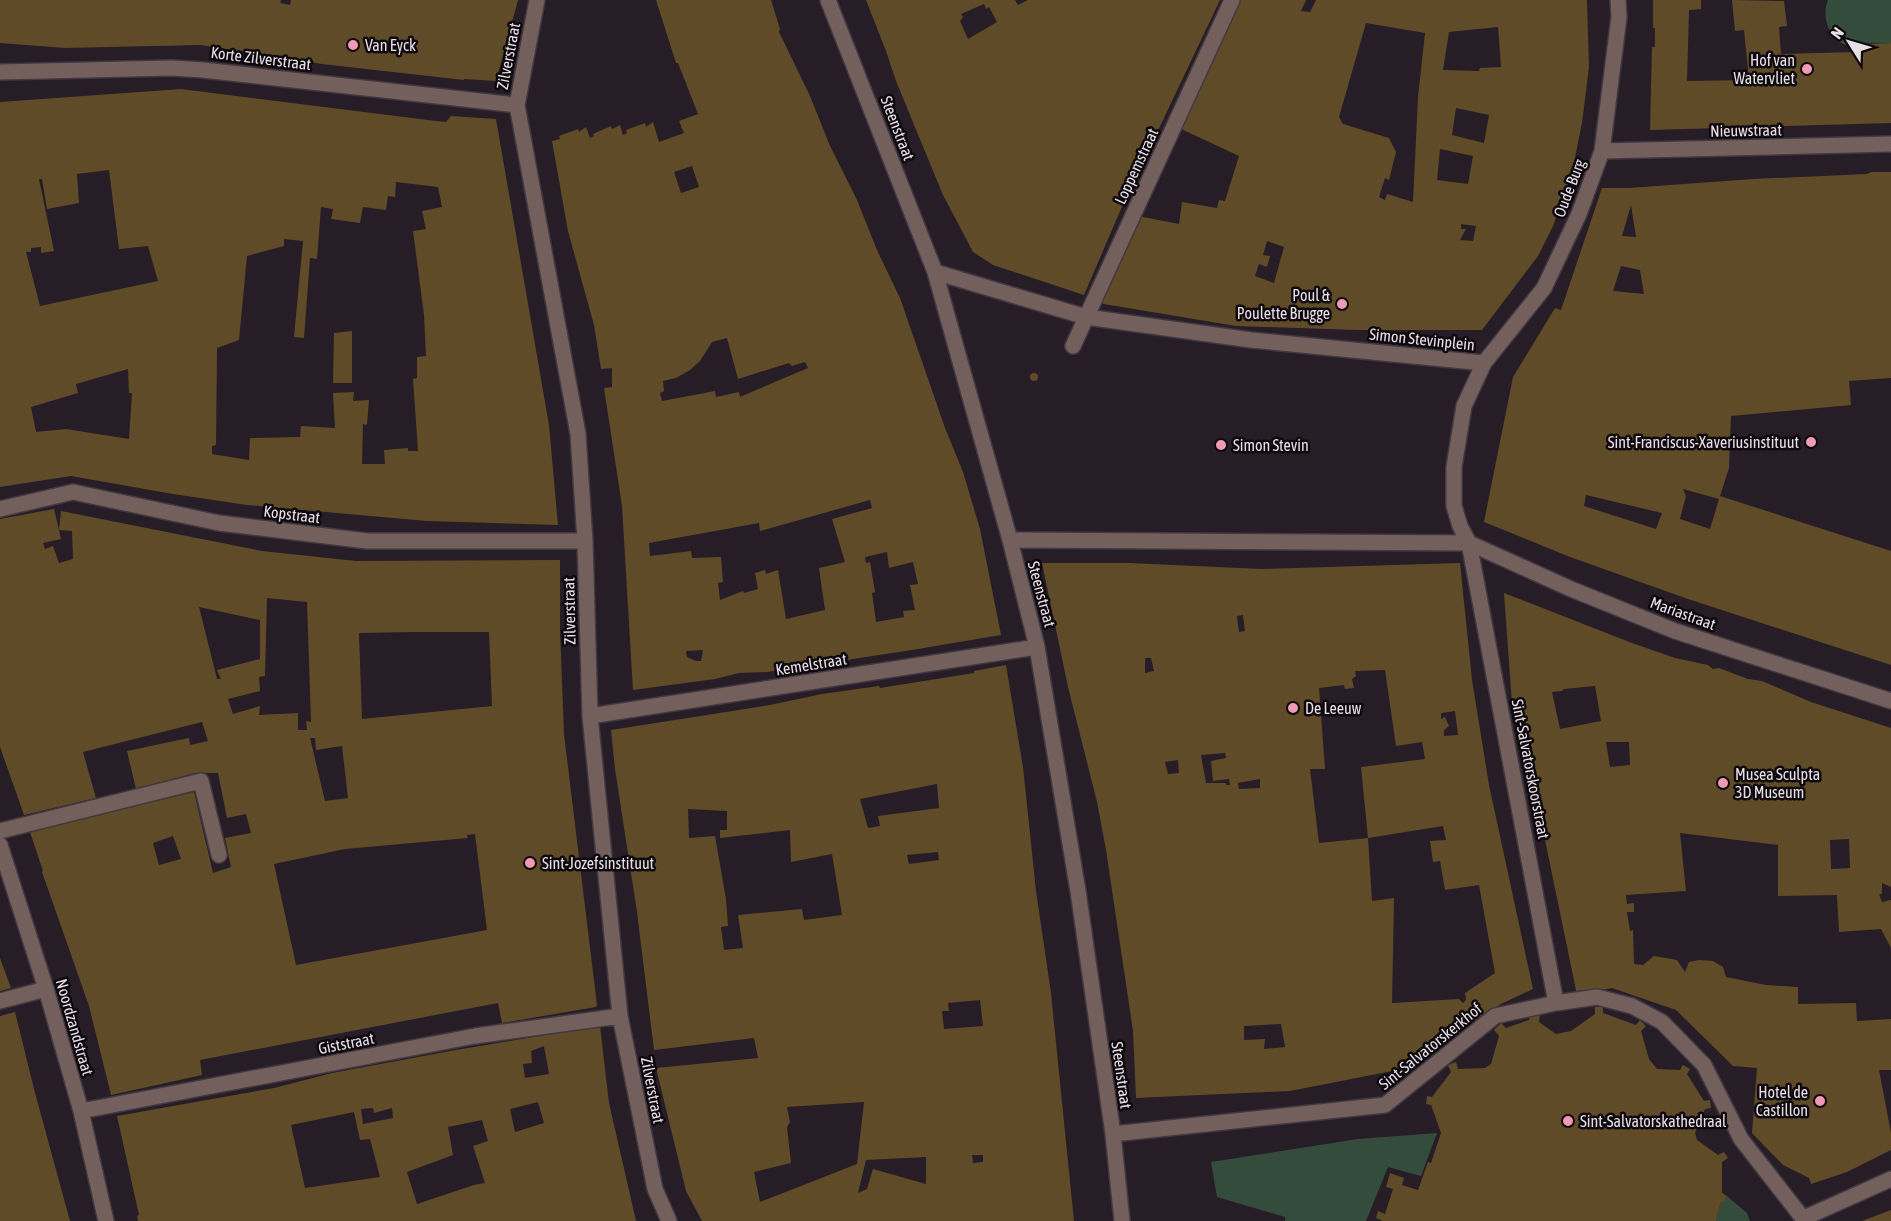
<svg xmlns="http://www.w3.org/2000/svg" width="1891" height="1221" font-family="'Asap Condensed',sans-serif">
<rect width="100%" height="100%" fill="#271d26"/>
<!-- grass -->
<path fill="#334c3c" d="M1828 0H1891V43C1882 43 1871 42 1862 44 1858 45 1858 47 1854 47 1831 45 1820 18 1828 0Z
M1437 1133 1421 1176 1388 1167 1366 1221H1285V1217L1217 1197 1211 1162 1358 1139Z
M1727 1196 1747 1213 1750 1221H1716L1721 1202 1724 1203Z"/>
<!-- building -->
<path fill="#5f4b28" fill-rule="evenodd" d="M0 0H281L280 3 290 5 291 0H518L496 81 464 79V80L322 64 201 45 65 48 0 43Z
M656 0H771L780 29 779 32 810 96 830 146 857 200 877 250 900 298 945 428 963 472 980 529 1001 635 912 650 767 672 739 673 715 679 633 690 622 506 604 388 612 387V368L601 369 594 325 568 231 552 141 560 139 559 136 578 129 579 132 586 127 590 138 594 136 593 134 611 126 612 129 620 125 623 135 627 133 626 130 645 123 646 127 653 122 659 142 684 133 679 121 698 114 678 63H676ZM692 166 699 187 681 193 674 172ZM727 338 738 379 789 363 792 366 805 362 808 368 740 397 739 392 716 397 715 391 662 401 660 393 664 391 663 381 676 378 690 370 700 361 712 342ZM870 500 872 508 832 519 845 562 819 568 825 610 786 619 778 570 766 574 765 570 755 573 758 589 744 593 743 591 720 600 718 583 723 582 721 557 692 558 691 551 650 556 649 543 759 523 760 531ZM887 552 889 568 913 562 918 584 910 585 915 610 903 611 904 617 876 622 872 593 875 592 870 562 866 563 865 557ZM703 650 701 661H696L687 657 686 651Z
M866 0H1015L1018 5 1028 0H1220L1124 202 1084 295 993 265 973 252 943 195 896 81 886 51ZM984 4 986 9 989 7 997 22 968 39 960 21 963 17 961 14Z
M1237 0H1306L1301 11 1310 12 1316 0H1587L1589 67 1582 123 1571 177 1553 226 1538 256 1482 330H1358L1236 326 1098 303 1138 216 1179 224 1182 202 1217 208 1219 200 1225 201 1239 156 1179 128ZM1366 23 1425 33 1418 97 1413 202 1387 194 1385 200 1379 197 1385 178 1389 180 1396 152 1389 138 1343 124 1339 117ZM1498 27 1501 67 1480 68 1479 71 1443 70 1449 32ZM1456 108 1489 115 1484 143 1452 135ZM1440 149 1473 156 1468 184 1437 180ZM1461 224 1476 226 1473 241 1460 240 1466 229H1461ZM1267 241 1284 247 1274 283 1255 276 1259 264 1267 267 1270 256 1263 255Z
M1653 0H1701V9L1689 10 1687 81 1749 80 1744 30 1735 31 1732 0 1784 1 1787 26 1779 27 1781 54 1856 52 1855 47 1863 44 1891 43V123L1650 130 1652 47H1655V28H1653Z
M181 89 436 121 446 122 451 116 496 119 549 425 558 525 427 521 247 505 173 494 71 476 0 487V102ZM109 170 119 249 148 246 158 281 40 306 26 252H31V248L41 247V253L54 251 39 179H42L47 209 79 203 77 174ZM396 182 438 187 442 207 422 211 426 229 413 231 424 315 426 356 417 357V378L413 379 418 451H408V448L384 450 385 464H362L363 424 367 425 369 400 353 401 354 392 333 393 335 428 301 426 300 437 250 438 249 460 212 454V446L216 445 217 348 239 340 247 256 284 246V239L303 241 294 337 304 338 310 258 317 259 321 207 333 209 331 219 360 223 363 207 386 210 388 196 395 197ZM128 369 129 393H132L129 439 66 429 36 432 31 407 78 393 76 384Z
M1871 172H1891V378L1849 381 1851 405 1731 416 1729 468 1720 496 1891 551V665L1688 599 1570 557 1484 522 1513 377 1555 308 1561 310 1602 188H1629L1753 179 1867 174ZM1631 205 1636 237 1622 236ZM1621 266 1640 270 1644 294 1613 291ZM1683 489 1719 499 1710 529 1680 519 1686 496ZM1586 495 1662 513 1656 529 1584 506Z
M352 331V383H333L334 333Z
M1030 377a4 4 0 1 1 8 0a4 4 0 1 1-8 0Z
M54 509 59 530 61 511 262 551 356 561 560 560V630L564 734 597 1005 596 1007 502 1023 498 1003 200 1060 202 1075 111 1095 89 1006 42 872 43 871 30 832 32 830 194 792 213 873 231 867 225 838 251 833 246 814 227 818 218 773H195L136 789 127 751 189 738 190 745 208 741 202 722 83 752 96 798 24 815 0 747V519ZM59 530 72 531 73 559 59 563 53 546 45 549 43 543 61 539ZM267 598 307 602 311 722 306 721 307 730H298V713L259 715 260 706 233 714 228 699 260 691 259 677 265 676ZM199 607 260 620V659L217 670 221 679H217ZM413 632H489L492 706 362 719 359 633ZM310 738H315L316 750 342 746 348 798 325 801ZM475 834 487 930 296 965 274 864 345 849 468 838 467 835ZM173 836 181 859 159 865 153 843Z
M1042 563H1129L1262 569 1460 563 1472 680 1489 785 1533 989 1501 1004 1402 1068 1392 1071 1290 1091 1136 1098 1133 1031 1106 850 1097 802 1068 687ZM1243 615 1245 631 1239 632 1237 616ZM1145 658H1151L1154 671 1145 673ZM1385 670 1396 746 1422 742 1425 759 1361 767 1368 838 1319 843 1310 769H1325L1319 688 1344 685 1345 689 1354 688 1352 679 1356 676 1355 671ZM1455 711 1458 735 1444 736V730L1449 726 1445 717 1441 719V713ZM1225 753 1226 758 1211 761 1213 781 1229 779 1230 785H1226V783H1206L1201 755ZM1178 760 1179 773 1168 774 1165 762ZM1260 779V788L1239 789 1238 783ZM1443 826 1446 840 1430 841 1433 862 1440 861 1445 890 1479 885 1495 973 1465 993 1466 1000 1463 1003 1459 999 1392 1003 1394 898 1372 901 1368 838ZM1281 1024 1285 1047 1264 1049 1265 1039 1244 1040V1026Z
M1504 593 1632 643 1675 658 1708 665 1713 669 1719 668 1748 679 1762 681 1811 702 1891 728V887L1882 883V894H1879L1882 902 1891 900V948L1881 929 1839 932 1837 895 1778 896V845L1680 833 1686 891 1626 895 1627 904 1634 903V912H1627L1630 931 1633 930 1634 964 1643 965 1654 956 1677 960 1685 972 1689 962 1699 960 1713 961 1723 967 1726 977 1766 985 1798 987V1004L1856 1003 1857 1021 1891 1019V1070H1879L1891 1133V1150L1847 1172 1811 1184 1809 1178 1783 1165 1752 1133 1757 1068 1733 1066 1676 1010 1612 988 1577 995 1532 777 1512 704ZM1595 686 1601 721 1560 729 1552 692 1562 691 1564 689ZM1606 742H1629L1630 765 1610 767ZM1849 839 1850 868 1831 869 1830 840Z
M1006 665 1023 767 1036 891 1051 993 1074 1221H702L686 1191 656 1068 758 1058 754 1038 654 1050 637 912 615 769 611 730 770 705 822 694 879 686 880 688 974 673V671ZM937 784 939 808 878 816 880 826 868 828 860 799ZM688 809 727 811V830H720V838L790 830 791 862 832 854 842 915 804 920 802 909 738 915 743 948 724 950 721 927 728 926 726 899 715 836 689 838ZM938 852 939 860 909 864 907 855ZM980 1000 983 1026 944 1029 942 1011H949L948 1003ZM864 1102 857 1164 760 1202 754 1172 791 1163 787 1127 790 1122 787 1107ZM972 1155H983V1162L973 1163ZM926 1157V1184L873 1169 867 1189 858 1193 866 1160Z
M0 958 11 988 0 991Z
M1595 1007H1603V1013L1636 1025 1640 1020 1646 1026 1641 1031 1649 1059 1657 1069 1680 1070 1683 1065 1690 1069 1687 1074 1704 1101 1710 1100 1711 1108 1705 1109 1695 1133 1697 1140 1718 1155 1724 1152 1728 1158 1722 1162V1193L1727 1196 1724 1203 1721 1202 1716 1221H1383L1376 1218 1378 1211 1385 1214 1393 1189 1386 1187 1390 1173 1404 1178 1402 1185 1418 1190 1428 1162 1431 1163 1441 1133 1431 1105 1426 1104 1427 1096 1432 1097 1451 1072 1448 1065 1456 1062 1458 1069 1485 1068 1491 1064 1499 1036 1494 1030 1501 1023 1506 1028 1529 1020 1530 1015H1540L1539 1022 1556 1034 1571 1031 1595 1014Z
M15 1012 34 1089 70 1221H0V1016Z
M600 1026 609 1103 636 1221H138L137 1216 139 1215 117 1116 274 1088 332 1073 456 1050ZM544 1046 549 1074 525 1078 523 1064 532 1063 531 1051ZM538 1102 544 1123 515 1132 510 1109ZM373 1108 374 1113 392 1108 393 1118 363 1124 361 1109ZM354 1112 360 1140 370 1139 380 1177 305 1188 291 1125ZM482 1120 488 1141 473 1146 485 1183 474 1185 417 1204 407 1172 453 1155 448 1127Z
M1891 1210V1221H1862Z"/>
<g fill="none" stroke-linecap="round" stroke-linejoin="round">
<!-- minor casing -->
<g stroke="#423841" stroke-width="18">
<path id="minor" d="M537 0 517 105 578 434 585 541 590 716 620 1016 655 1189 669 1221
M828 0 935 272 1010 540 1037 647 1078 891 1113 1134 1122 1221
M0 72 172 68 203 70 517 105
M1602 151 1891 144
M935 272 1086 317 1251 340 1484 363
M1073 346 1232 0
M0 509 73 492 219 523 367 541H585
M1010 540 1469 543 1571 589 1675 631 1891 701
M590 716 1037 647
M0 831 201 781 219 855
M0 845 46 989 81 1111 106 1221
M0 1001 46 989
M1556 1003 1469 543 1460 526 1454 506V467L1464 406 1484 363 1544 288 1579 214 1602 151 1619 17 1618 0
M81 1111 475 1036 620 1016
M1113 1134 1385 1105 1495 1016 1556 1003 1597 997 1632 1006 1662 1022 1704 1065 1741 1139 1805 1221
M1804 1218 1891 1179"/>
</g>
<!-- minor -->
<use href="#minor" stroke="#73605c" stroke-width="15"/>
</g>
<!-- markers -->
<g fill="#f19ab3" stroke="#0d090d" stroke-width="2">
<circle cx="353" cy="45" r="6"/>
<circle cx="1807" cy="69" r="6"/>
<circle cx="1342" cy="304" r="6"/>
<circle cx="1811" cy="442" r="6"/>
<circle cx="1221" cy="445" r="6"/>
<circle cx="1293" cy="708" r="6"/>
<circle cx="1723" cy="783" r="6"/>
<circle cx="530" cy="863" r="6"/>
<circle cx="1820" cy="1101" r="6"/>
<circle cx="1568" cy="1121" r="6"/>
</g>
<g text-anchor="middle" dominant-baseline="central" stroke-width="5" stroke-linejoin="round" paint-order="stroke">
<!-- poi labels -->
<g font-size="16" fill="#e7e0e7" stroke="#0d090d" text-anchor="start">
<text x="365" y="45">Van Eyck</text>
<text x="1795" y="60" text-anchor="end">Hof van<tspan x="1795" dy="18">Watervliet</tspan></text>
<text x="1330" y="295" text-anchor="end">Poul &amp;<tspan x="1330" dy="18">Poulette Brugge</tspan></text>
<text x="1799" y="442" text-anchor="end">Sint-Franciscus-Xaveriusinstituut</text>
<text x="1233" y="445">Simon Stevin</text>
<text x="1305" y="708">De Leeuw</text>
<text x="1735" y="774">Musea Sculpta<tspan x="1735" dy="18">3D Museum</tspan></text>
<text x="542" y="863">Sint-Jozefsinstituut</text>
<text x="1808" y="1092" text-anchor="end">Hotel de<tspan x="1808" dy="18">Castillon</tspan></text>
<text x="1580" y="1121">Sint-Salvatorskathedraal</text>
</g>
<!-- street labels -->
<g font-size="16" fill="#e7e0e7" stroke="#0d090d">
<text transform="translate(508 56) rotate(-79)">Zilverstraat</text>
<text transform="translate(261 58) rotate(7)">Korte Zilverstraat</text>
<text transform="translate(898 128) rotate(69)">Steenstraat</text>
<text transform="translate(1746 130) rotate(-1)">Nieuwstraat</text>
<text transform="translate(1136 166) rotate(-65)">Loppemstraat</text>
<text transform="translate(1569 188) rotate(-69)">Oude Burg</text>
<text transform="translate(1422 339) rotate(6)">Simon Stevinplein</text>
<text transform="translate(292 514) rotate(7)">Kopstraat</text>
<text transform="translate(1042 594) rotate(75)">Steenstraat</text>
<text transform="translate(569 611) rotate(-91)">Zilverstraat</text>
<text transform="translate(1683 613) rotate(20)">Mariastraat</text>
<text transform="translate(811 664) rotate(-9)">Kemelstraat</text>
<text transform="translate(1531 769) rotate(79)">Sint-Salvatorskoorstraat</text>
<text transform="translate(75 1027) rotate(74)">Noordzandstraat</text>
<text transform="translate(346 1043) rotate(-11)">Giststraat</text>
<text transform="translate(1430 1046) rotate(-39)">Sint-Salvatorskerkhof</text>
<text transform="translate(1122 1075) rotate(82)">Steenstraat</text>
<text transform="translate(653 1090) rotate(79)">Zilverstraat</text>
</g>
</g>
<!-- north arrow -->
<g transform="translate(1849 42) rotate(307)" stroke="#0d090d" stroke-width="4.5" paint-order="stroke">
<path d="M0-4.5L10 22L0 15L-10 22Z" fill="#e7e0e7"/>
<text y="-9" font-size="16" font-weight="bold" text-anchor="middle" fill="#e7e0e7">N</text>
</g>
</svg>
